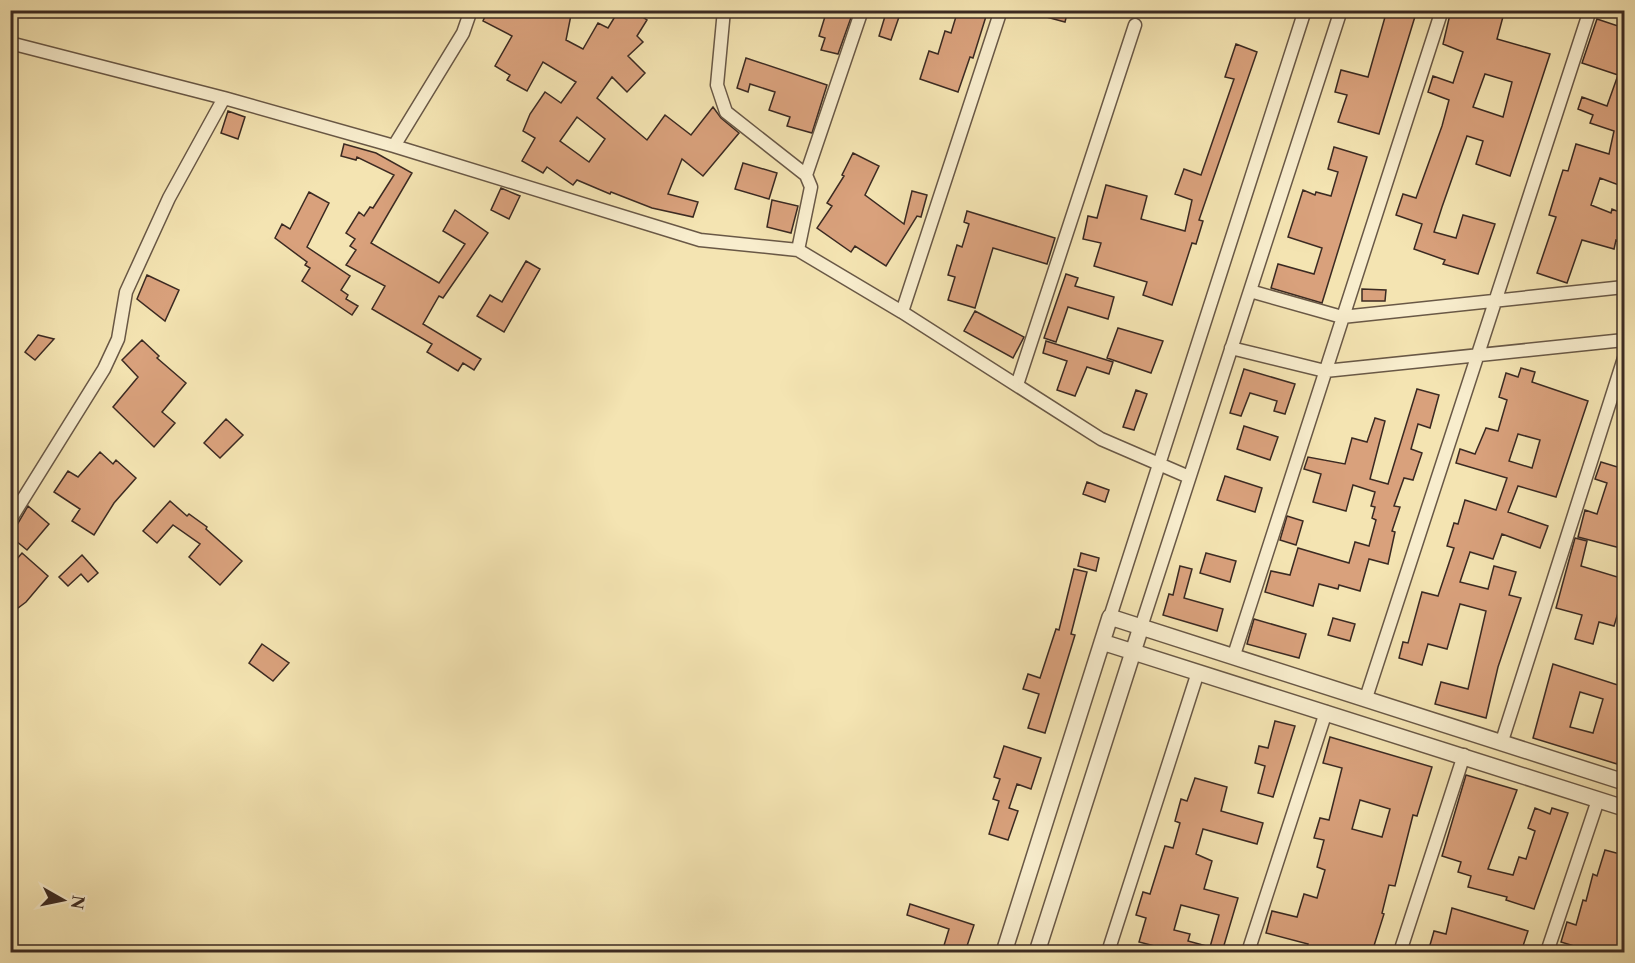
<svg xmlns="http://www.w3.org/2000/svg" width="1635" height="963" font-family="'Libre Caslon Text',serif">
<rect width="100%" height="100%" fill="#f4e4b2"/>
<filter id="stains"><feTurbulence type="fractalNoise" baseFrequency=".00333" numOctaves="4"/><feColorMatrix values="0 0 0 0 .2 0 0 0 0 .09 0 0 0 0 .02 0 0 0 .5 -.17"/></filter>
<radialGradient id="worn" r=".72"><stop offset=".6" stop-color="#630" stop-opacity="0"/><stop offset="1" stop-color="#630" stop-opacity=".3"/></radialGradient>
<!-- building -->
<path fill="#d9a17c" stroke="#3b2a22" stroke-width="1.5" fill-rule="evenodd" d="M488 10H572L566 40 583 49 598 23 608 28 619 10H632L647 20 637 36 643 42 628 56 645 73 627 92 612 77 597 98 647 140 665 115 691 135 713 107 721 118 739 133 703 176 682 159 668 194 698 202 693 217 652 208 611 192 610 194 577 180 573 185 547 167 543 173 522 161 535 138 523 131 530 114 545 92 561 103 576 82 543 62 527 91 507 80 510 75 495 66 512 36 483 21ZM577 117 605 139 589 162 560 141Z
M827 10 853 12 838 54 821 50 825 38 819 36Z
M958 10H988L973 58 970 57 958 92 920 79 929 51 938 54 945 31 951 33Z
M1035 10H1068L1065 22 1035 14Z
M1387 10H1417L1379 134 1338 122 1347 95 1335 92 1341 70 1368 77Z
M1451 10 1504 13 1497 39 1550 54 1510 176 1476 164 1483 141 1467 136 1442 207 1434 232 1456 238 1463 215 1495 224 1478 274 1443 264 1445 260 1414 249 1422 224 1396 215 1403 194 1416 198 1442 126 1449 100 1428 92 1433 76 1453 83 1463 52 1443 44ZM1485 74 1512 82 1503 117 1473 107Z
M886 13 899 17 891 40 879 36Z
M1597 19 1624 28V187L1600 178 1591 205 1611 213 1612 209 1624 214V243L1616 240 1614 249 1582 240 1567 283 1537 273 1556 217 1549 215 1556 192 1563 170 1568 171 1576 144 1609 154 1614 131 1590 123 1593 115 1578 109 1582 97 1607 106 1618 75 1582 63Z
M1236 44 1257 52 1199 220 1203 221 1196 244 1192 243 1172 305 1143 295 1147 282 1094 266 1101 243 1083 239 1088 216 1097 218 1106 185 1147 196 1141 219 1185 231 1192 200 1175 194 1184 169 1201 175 1234 79 1225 77Z
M746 58 827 85 812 133 787 126 790 117 769 110 775 92 750 84 748 92 737 88Z
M228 111 245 117 238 139 221 133Z
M344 144 376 153 412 173 371 243 439 283 465 244 443 231 455 210 488 233 443 298 439 296 423 324 481 359 474 370 463 363 458 371 427 352 432 344 372 309 385 286 346 265 356 250 350 246 355 239 346 233 359 212 364 216 370 207 373 208 394 175 357 157 356 160 341 156Z
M1334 147 1367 157 1322 303 1271 288 1278 264 1314 274 1322 248 1288 237 1303 190 1315 195 1316 192 1331 196 1338 172 1328 169Z
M853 153 879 166 865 195 904 224 912 191 927 195 921 217 917 216 886 266 855 246 851 252 817 228 832 206 827 203 844 176 842 175Z
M743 163 777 173 769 199 735 189Z
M501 188 520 196 509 219 491 210Z
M309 192 329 203 307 247 350 276 341 290 348 295 346 299 358 306 352 315 302 281 310 268 305 265 307 262 275 238 282 224 290 229Z
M772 200 798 206 791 233 767 227Z
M967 211 1055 238 1047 264 993 248 975 308 948 300 955 277 948 275 957 245 962 247 969 224 964 222Z
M526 261 540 269 504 332 477 316 490 295 502 302Z
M1066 274 1078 278 1075 286 1114 297 1108 319 1068 307 1056 342 1044 338Z
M147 275 179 290 165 321 137 299Z
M1362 289 1386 290 1385 301H1362Z
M975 311 1024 337 1013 358 964 331Z
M1118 328 1163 341 1151 373 1107 358Z
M38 335 54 339 35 360 25 352Z
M142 340 159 356 157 358 186 383 162 412 175 423 154 447 113 407 138 377 122 360Z
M1046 341 1113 362 1109 374 1087 367 1075 396 1057 390 1067 361 1043 353Z
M1521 368 1535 372 1532 382 1588 401 1556 497 1518 486 1508 512 1548 526 1540 548 1502 534 1493 559 1470 552 1460 582 1488 589 1494 566 1516 572 1509 595 1521 598 1498 667 1486 718 1435 704 1441 682 1468 689 1486 611 1460 604 1447 649 1428 644 1422 665 1399 658 1403 642 1408 643 1422 592 1438 596 1454 548 1447 546 1454 523 1458 524 1465 500 1496 510 1507 478 1456 463 1460 449 1475 454 1486 428 1498 431 1507 400 1499 397 1506 373 1518 377ZM1518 434 1540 440 1532 468 1509 461Z
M1244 369 1295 384 1285 414 1274 411 1277 401 1250 393 1241 416 1230 413Z
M1417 389 1439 395 1430 428 1418 424 1411 449 1422 453 1413 480 1404 478 1394 506 1400 507 1392 531 1395 532 1388 564 1369 559 1360 591 1339 585 1338 589 1319 584 1313 606 1265 592 1271 571 1290 575 1298 548 1349 563 1355 542 1369 546 1376 520 1372 518 1375 507 1371 506 1375 492 1353 485 1346 511 1313 502 1321 474 1304 469 1308 457 1345 464 1352 438 1367 442 1375 418 1385 421 1370 479 1388 484Z
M1136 390 1147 394 1134 430 1123 427Z
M226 419 243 435 220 458 204 443Z
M1244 426 1278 437 1270 460 1237 449Z
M100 452 113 464 116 460 136 478 114 503 94 535 72 521 80 509 54 492 68 471 78 477Z
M1601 462 1624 469V549L1578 537 1585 510 1597 514 1607 483 1595 479Z
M1225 476 1262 488 1255 512 1217 500Z
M1087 482 1109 490 1105 502 1083 494Z
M170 501 187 516 189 514 207 527 206 529 242 561 220 585 189 557 200 544 173 525 157 543 143 531Z
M28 506 49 524 27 550 10 536V528L17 525Z
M1287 516 1303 521 1296 545 1280 540Z
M1575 538 1587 541 1581 566 1624 579V593L1614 626 1599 622 1593 644 1575 639 1582 615 1556 608Z
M22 553 48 576 26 602 10 614V567Z
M1081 553 1099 558 1096 571 1078 566Z
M1206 553 1236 561 1230 582 1200 573Z
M82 555 98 573 88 582 81 574 68 586 59 577Z
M1180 566 1192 569 1184 598 1223 609 1217 631 1163 615 1169 594 1173 595Z
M1074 569 1087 572 1071 634 1075 635 1045 733 1028 728 1039 694 1023 689 1028 674 1040 678 1056 629 1059 630Z
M1333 618 1355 624 1350 641 1328 635Z
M1254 619 1306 634 1299 658 1247 644Z
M262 644 289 663 273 681 249 663Z
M1553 664 1624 687V737L1617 764 1533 738ZM1580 692 1603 699 1593 733 1570 727Z
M1275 721 1295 726 1273 797 1258 793 1265 766 1255 763 1259 746 1268 748Z
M1330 737 1432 767 1417 816 1413 815 1395 886 1389 885 1382 913 1384 914 1372 952H1305L1308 944 1266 933 1272 911 1297 917 1304 894 1317 898 1325 870 1317 867 1324 840 1314 838 1320 818 1329 820 1342 768 1323 763ZM1360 800 1390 809 1382 837 1352 829Z
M1004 746 1041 758 1031 789 1017 784 1009 808 1018 811 1008 840 989 834 999 801 993 799 1000 779 994 777Z
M1466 775 1517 790 1488 869 1513 875 1519 857 1526 859 1535 831 1528 828 1535 808 1550 814 1552 808 1568 813 1534 909 1506 900 1507 897 1468 887 1471 876 1458 872 1461 862 1442 856Z
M1195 778 1227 787 1221 811 1263 823 1257 844 1203 829 1196 854 1212 861 1204 889 1238 898 1222 952H1169L1170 950 1139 942 1146 918 1136 915 1143 892 1150 894 1165 846 1173 848 1180 823 1175 821 1181 799 1187 801ZM1181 905 1219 915 1210 947 1188 941 1190 934 1174 930Z
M1605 850 1624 855V946L1619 945 1617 952H1587V950L1561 942 1567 922 1576 925 1583 900 1586 901 1593 874 1597 876Z
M910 904 974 925 965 952H942L949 929 907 915Z
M1452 908 1528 931 1521 952H1428L1434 931 1446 934Z"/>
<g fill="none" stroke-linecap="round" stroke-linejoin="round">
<!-- minor casing -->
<g stroke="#695846" stroke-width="15">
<path id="minor" d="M724 10 717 85 726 112 806 175 811 187 798 250
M10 43 224 98 394 146 700 240 798 250 902 312 1101 439 1189 477
M394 146 463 33 471 10
M806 175 862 10
M1250 291 1342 317 1624 287
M902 312 1001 10
M1231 348 1325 371 1624 340
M1017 385 1135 25
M10 520 104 369 118 339 126 292 169 198 224 98
M1110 617 1305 10
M1141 627 1341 10
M1234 655 1442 10
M1366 698 1590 10
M1502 741 1624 358
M1108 952 1198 672
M1248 952 1326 712
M1400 952 1464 755
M1547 952 1598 800"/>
</g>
<!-- tertiary casing -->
<g stroke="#695846" stroke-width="18">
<path id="tertiary" d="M1102 642 1624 808
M1004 952 1110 617 1624 782
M1037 952 1141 627"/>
</g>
<!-- minor -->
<use href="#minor" stroke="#f8edcd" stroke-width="12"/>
<!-- tertiary -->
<use href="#tertiary" stroke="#f8edcd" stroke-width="15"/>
</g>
<!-- margin -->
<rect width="1635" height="963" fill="none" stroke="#f4e4b2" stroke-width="36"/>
<rect x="12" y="12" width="1611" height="939" fill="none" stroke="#3b2a22" stroke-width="3"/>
<rect x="18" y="18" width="1599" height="927" fill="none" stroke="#3b2a22" stroke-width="1.5"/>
<!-- north arrow -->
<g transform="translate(63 900) rotate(99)" stroke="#f8edcd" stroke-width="4.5" paint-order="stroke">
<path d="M0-4.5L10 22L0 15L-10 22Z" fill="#3b2a22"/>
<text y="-9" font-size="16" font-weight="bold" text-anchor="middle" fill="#3b2a22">N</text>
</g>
<rect width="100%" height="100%" filter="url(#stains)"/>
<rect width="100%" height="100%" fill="url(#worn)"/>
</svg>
